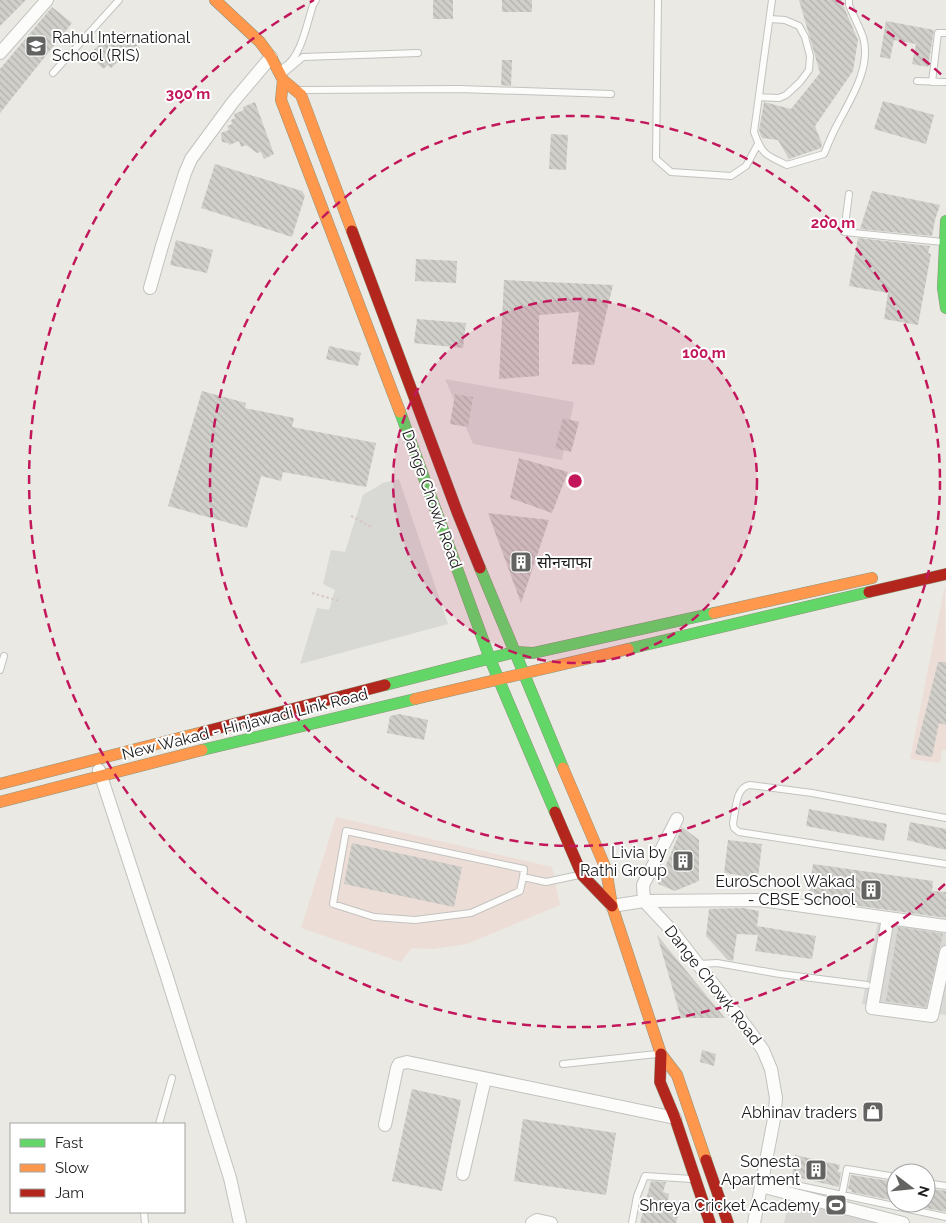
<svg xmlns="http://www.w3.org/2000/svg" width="946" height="1223" font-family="Raleway,'Noto Sans Devanagari',sans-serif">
<defs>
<pattern id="building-back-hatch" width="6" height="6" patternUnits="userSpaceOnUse" patternTransform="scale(1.25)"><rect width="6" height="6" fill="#d0cfca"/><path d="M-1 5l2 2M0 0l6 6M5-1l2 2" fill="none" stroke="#b2b1ad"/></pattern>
</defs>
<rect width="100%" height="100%" fill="#eae9e3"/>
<!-- residential -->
<path fill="#d9d8d5" d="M445 379 574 402 562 460 473 444Z
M878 921 946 933V1015L862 1004Z
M790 1197 891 1223H784Z"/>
<!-- commercial -->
<path fill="#edddd7" d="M945 585 946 750H942L940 763 910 759Z
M336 817 552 867 560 905 467 944 433 949 412 948 401 962 301 928Z"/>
<!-- parking -->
<path fill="#d8d8d5" d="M399 479 448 624 300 664 317 608 329 610 335 590 323 584 331 550 345 552 363 495 383 483Z"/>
<!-- building -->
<path fill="url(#building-back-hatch)" d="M0 0H26L0 26Z
M433 0H453V19H433Z
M502 0H532V12H502Z
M799 0H841L858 40 853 71 815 126 822 144 821 148 789 159 778 140 762 138 759 131 764 102 791 109 820 73Z
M52 7 72 23 0 113V69Z
M886 21 934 30 928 67 912 64 916 44 894 40 890 59 880 57Z
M124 31 140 48 126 61 123 57 111 68 108 65 103 69 89 54 107 38 111 43Z
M502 60H512L511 86 501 85Z
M883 101 934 115 926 144 874 129Z
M255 102 274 154 264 159 261 152 257 153 246 145 241 147 239 141 229 145 228 143 222 142 221 133 229 130 227 126 232 124 231 120 235 118 234 114 244 110 243 107Z
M551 134 568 135 566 170 549 169Z
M215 164 302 191 305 196 292 237 201 208Z
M872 191 940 205 935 220 932 236 860 229Z
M858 238 930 246 928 253 931 254 918 325 884 319 888 293 849 286Z
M176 240 213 250 207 273 170 265Z
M416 259 457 261 456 283 415 281Z
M504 280 613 285 594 365 572 364 579 312 539 315V376L499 379Z
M417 319 466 323 463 348 414 343Z
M329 346 361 353 358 366 326 359Z
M202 391 246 403 245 408 294 418 292 427 376 443 366 487 283 472 281 481 261 476 247 528 168 506Z
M455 394 473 397 468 427 450 424Z
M563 418 579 422 571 452 555 448Z
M519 458 568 472 552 513 510 498Z
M488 513 549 520 521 603Z
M938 662H946V725L939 723 932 757 915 754Z
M399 714 428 720 424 740 387 733 390 716Z
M809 809 887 824 884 841 806 826Z
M910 822 946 829V850L907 840Z
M682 827 699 840V881L675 891 658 884Z
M728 840 762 844 758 878 724 873Z
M352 843 462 867 454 907 344 884Z
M813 864 933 881 932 891 946 892V918L808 899Z
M743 908 759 911 757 926 816 936 812 959 755 951 758 935 737 934 733 961 728 960 706 936 709 909Z
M898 927 943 934 926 1007 886 1001Z
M657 935 725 1018H681Z
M702 1050 716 1054 714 1066 700 1062Z
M412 1089 461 1100 442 1191 392 1181Z
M523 1119 616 1133 606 1195 514 1181Z
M795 1155 840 1165 838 1172H841L839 1187 792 1176Z
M851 1175 896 1182V1201L851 1192 852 1190 848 1189Z
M651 1181 666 1182 663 1192 669 1194 668 1200 674 1202 672 1210 679 1212 676 1223H640Z
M926 1188 946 1191V1212L926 1208Z"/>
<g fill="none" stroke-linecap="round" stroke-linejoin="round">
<!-- lane casing -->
<g stroke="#c2c2bf" stroke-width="8">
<path id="lane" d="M658 0 656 159 671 172 731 176 746 166 758 144
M772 0 754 132C762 155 766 155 787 165L824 154C828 144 832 134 837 125 850 100 872 67 863 37 859 26 853 15 849 5V0
M284 67C301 58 307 23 313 5L316 0
M53 73 119 0
M284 73 303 57 418 53
M917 81 946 82
M932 82 938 33H946
M301 90 459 89 611 94
M759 97 779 98 786 95 800 82 809 70 810 56 805 37 799 26 785 20 770 19
M849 194 844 232 943 242
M0 670 4 656
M946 818 812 793 750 785C735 787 736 811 733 823L734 828 739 832 946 864
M523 877 524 869 346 831 333 904 374 917 415 920 471 913 520 891 523 877 546 882 579 875
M699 964 717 963 780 974 867 985
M563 1064 657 1054
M159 1124 172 1078
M763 1178 946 1217
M926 1183 946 1186
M842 1195 847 1169 896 1177
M144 1212 145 1223
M632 1223 637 1196 645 1176 692 1179"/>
</g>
<!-- street casing -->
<g stroke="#c2c2bf" stroke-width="14">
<path id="street" d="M0 53 47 0
M150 288 162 246 185 173 191 159 233 102 271 57
M99 770 166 974 230 1178 240 1223
M677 819 643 885 644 901 673 932 751 1033 763 1050 771 1069 776 1098 774 1119 754 1223
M612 906 644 901 760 900 946 926
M888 918 872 1008 932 1016 946 952
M385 1125 397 1068 399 1064 407 1062 675 1118
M463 1174 485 1079
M761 1186 903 1223
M532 1223 537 1220 551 1223"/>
</g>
<!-- fast casing -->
<g stroke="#8f947c" stroke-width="12">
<path id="fast" d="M946 221 943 288 946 308
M400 412 490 659 555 812
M480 568 563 768
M628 649 869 592
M385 685 515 652 533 653 714 613
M202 750 415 699"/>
</g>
<!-- slow casing -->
<g stroke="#8f947c" stroke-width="12">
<path id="slow" d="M215 0 260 42 271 57 283 80 301 95 352 231
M283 80 281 100 400 412
M714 613 872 578
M415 699 628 649
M563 768 606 869 612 906 661 1054 677 1075 706 1160
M0 784 203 732
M0 802 202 750"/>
</g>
<!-- jam casing -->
<g stroke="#8f947c" stroke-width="12">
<path id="jam" d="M352 231 458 514 480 568
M869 592 946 574
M203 732 385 685
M555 812 582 875 612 906
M661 1054 660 1082 675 1118 710 1223
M706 1160 728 1223"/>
</g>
<!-- path -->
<path stroke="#d6c8c3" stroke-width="2" stroke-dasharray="2.5 2.5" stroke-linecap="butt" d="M351 516 373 528
M312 593 339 601"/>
<!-- lane -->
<use href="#lane" stroke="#fcfcfb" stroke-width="6"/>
<!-- street -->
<use href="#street" stroke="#fcfcfb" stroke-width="12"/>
<!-- fast -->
<use href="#fast" stroke="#63d668" stroke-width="11"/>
<!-- slow -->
<use href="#slow" stroke="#ff974d" stroke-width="11"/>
<!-- jam -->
<use href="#jam" stroke="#b3261e" stroke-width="11"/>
</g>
<!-- distance rings -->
<circle cx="575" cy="481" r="182" fill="#c2185b" fill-opacity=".12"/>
<g fill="none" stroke="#c2185b" stroke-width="2.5" stroke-dasharray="9 6">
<circle cx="575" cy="481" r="182"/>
<circle cx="575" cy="481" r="365"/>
<path d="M945 884A547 547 0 1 1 314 0M836 0A547 547 0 0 1 945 78"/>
</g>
<!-- icons -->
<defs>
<g id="school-square" transform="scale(1.125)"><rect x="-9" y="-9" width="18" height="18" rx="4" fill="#636361" stroke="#fff"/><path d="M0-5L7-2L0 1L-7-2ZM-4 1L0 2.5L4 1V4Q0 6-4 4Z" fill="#fff"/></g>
<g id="building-square" transform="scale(1.125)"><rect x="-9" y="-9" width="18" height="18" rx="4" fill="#636361" stroke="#fff"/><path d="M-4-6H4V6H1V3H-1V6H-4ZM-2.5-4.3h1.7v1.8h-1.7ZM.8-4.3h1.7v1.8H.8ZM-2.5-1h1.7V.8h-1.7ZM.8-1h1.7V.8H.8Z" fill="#fff"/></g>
<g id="shop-square" transform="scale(1.125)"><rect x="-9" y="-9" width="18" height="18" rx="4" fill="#636361" stroke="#fff"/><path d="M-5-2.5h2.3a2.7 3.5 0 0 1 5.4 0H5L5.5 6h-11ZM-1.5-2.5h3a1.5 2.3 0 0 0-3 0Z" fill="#fff"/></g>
<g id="stadium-square" transform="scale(1.125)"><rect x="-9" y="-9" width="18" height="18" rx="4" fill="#636361" stroke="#fff"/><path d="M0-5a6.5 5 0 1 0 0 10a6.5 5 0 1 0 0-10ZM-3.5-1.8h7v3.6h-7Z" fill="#fff"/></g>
</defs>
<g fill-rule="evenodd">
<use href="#school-square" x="36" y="46"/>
<use href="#building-square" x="521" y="562"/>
<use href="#building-square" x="683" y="861"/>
<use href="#building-square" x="871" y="890"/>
<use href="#shop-square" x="873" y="1112"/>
<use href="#building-square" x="816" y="1170"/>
<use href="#stadium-square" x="836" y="1205"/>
</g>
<g text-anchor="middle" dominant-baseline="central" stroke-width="4" stroke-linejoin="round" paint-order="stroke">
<!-- poi labels -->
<g font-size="16" fill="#1b1b1b" stroke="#fff" text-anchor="end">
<text x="52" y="37" text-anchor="start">Rahul International<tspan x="52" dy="18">School (RIS)</tspan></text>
<text x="537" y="562" text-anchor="start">सोनचाफा</text>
<text x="667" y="852">Livia by<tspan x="667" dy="18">Rathi Group</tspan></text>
<text x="855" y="881">EuroSchool Wakad<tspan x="855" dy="18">- CBSE School</tspan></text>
<text x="857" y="1112">Abhinav traders</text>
<text x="800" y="1161">Sonesta<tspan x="800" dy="18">Apartment</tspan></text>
<text x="820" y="1205">Shreya Cricket Academy</text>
</g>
<!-- street labels -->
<g font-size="16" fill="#1b1b1b" stroke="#fff">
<text transform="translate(432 499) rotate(70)">Dange Chowk Road</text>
<text transform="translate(245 724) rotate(-14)">New Wakad - Hinjawadi Link Road</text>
<text transform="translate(713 985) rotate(52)">Dange Chowk Road</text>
</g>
</g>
<circle cx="575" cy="481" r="8" fill="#c2185b" stroke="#fff" stroke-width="2.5"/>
<g font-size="15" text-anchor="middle" font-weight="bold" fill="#c2185b" stroke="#fff" stroke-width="4" stroke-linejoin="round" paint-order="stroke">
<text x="188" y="99">300 m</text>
<text x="833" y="228">200 m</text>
<text x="704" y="358">100 m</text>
</g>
<!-- legend -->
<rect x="10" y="1123" width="175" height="90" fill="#ffffff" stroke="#a4a4a4"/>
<rect x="20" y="1139" width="25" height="8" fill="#63d668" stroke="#a4a4a4"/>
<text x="55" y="1148" font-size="15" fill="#1b1b1b">Fast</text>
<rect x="20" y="1164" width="25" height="8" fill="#ff974d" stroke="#a4a4a4"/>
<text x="55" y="1173" font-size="15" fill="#1b1b1b">Slow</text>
<rect x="20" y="1189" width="25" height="8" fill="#b3261e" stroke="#a4a4a4"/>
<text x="55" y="1198" font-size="15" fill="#1b1b1b">Jam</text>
<!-- north arrow -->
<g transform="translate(911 1188) rotate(106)"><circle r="24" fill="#ffffff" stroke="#a4a4a4"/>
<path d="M0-4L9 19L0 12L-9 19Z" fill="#636361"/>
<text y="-8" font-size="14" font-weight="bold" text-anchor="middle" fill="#1b1b1b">N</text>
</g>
</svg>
